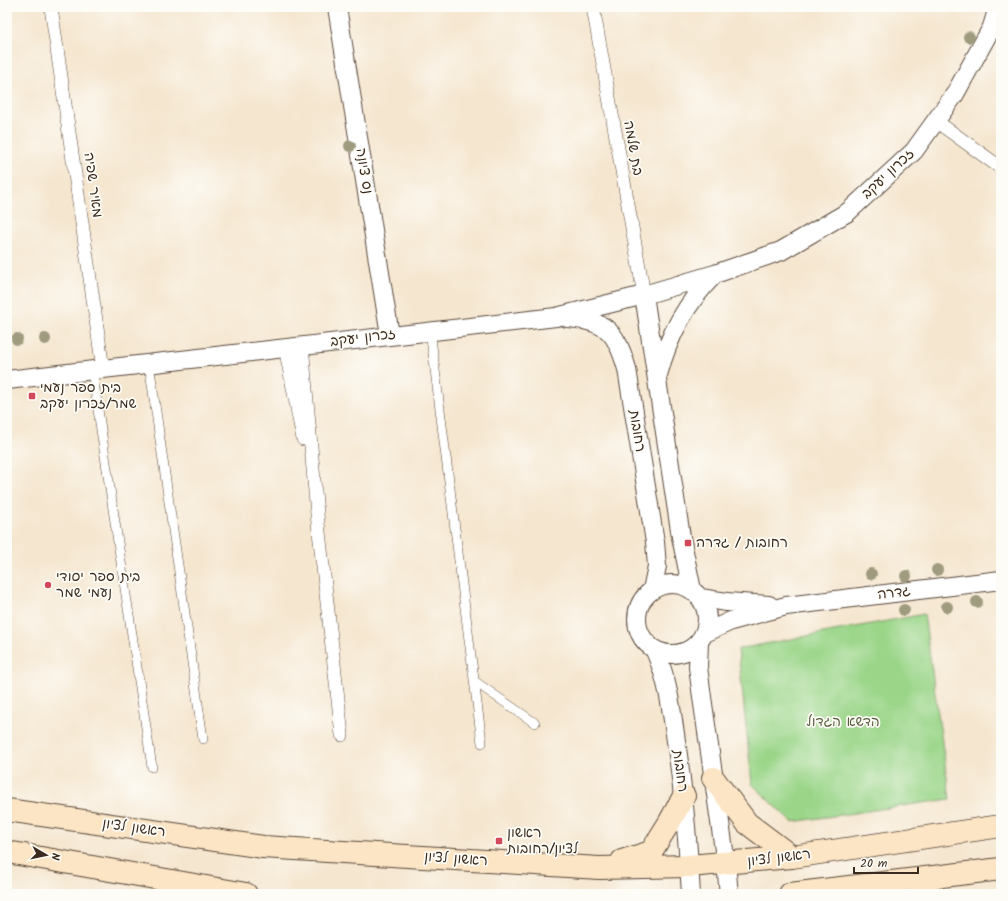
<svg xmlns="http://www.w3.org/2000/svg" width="1008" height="901" font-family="Kalam,'Playpen Sans Hebrew',sans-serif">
<rect width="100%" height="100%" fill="#fdfcf7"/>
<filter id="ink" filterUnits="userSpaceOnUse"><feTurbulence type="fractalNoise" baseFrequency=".025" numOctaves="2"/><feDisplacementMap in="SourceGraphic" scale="8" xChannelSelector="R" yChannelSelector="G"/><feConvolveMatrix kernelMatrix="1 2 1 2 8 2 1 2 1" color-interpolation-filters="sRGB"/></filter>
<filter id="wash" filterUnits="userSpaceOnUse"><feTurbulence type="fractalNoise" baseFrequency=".012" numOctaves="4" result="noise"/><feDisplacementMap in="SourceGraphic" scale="16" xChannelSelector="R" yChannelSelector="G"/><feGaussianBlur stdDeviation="0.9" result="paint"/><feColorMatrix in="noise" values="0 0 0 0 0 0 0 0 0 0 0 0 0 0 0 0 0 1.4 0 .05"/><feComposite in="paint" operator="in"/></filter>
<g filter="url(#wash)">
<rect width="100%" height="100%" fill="#f5e6cf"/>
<!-- green -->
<path fill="#9ad588" stroke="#6a8053" d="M924 614 950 799 792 822 752 784 738 649Z"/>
</g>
<g filter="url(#ink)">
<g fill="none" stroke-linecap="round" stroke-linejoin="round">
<!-- service casing -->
<g stroke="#574639" stroke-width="10">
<path id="service" d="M430 330 482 743
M295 346 299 392
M149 363 203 739
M92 370 152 767
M474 681 535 723"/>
</g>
<!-- pedestrian casing -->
<g stroke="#574639" stroke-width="14">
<path id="pedestrian" d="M51 7 103 369
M593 7 644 295
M936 121 1001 168
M302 345 317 514 342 735
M285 347 303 439"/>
</g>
<!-- minor casing -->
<g stroke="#574639" stroke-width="20">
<path id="minor" d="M337 7 390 335
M644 295 681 537 692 590
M567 318C607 321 616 331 627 369L655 542 657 566 652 590
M658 375C668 337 686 303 714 275
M7 380 556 317 644 295 715 274 781 251 848 212 914 151 955 94 992 27 998 7
M637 619a35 35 0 1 1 70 0a35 35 0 1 1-70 0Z
M700 598 727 602 769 605
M705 633 731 621 786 606 1001 580
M699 643 698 667 702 697 726 864 729 894
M655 651C669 682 672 714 677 748 684 797 688 845 691 894"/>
</g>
<!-- secondary casing -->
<g stroke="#574639" stroke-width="24">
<path id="secondary" d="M713 778 747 823 792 857
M7 810 263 847 599 868 689 866 792 857 1001 826
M7 852 246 894
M622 861 651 852 669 823 684 796
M790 894 1001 869"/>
</g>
<!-- service -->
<use href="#service" stroke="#fff" stroke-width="9"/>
<!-- pedestrian -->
<use href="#pedestrian" stroke="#fff" stroke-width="13"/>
<!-- minor -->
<use href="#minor" stroke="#fff" stroke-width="18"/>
<!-- secondary -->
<use href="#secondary" stroke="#fce5c4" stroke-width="22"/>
</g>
<!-- trees -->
<g fill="#9f9b7f">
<circle cx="969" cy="37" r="6"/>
<circle cx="350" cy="146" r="6"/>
<circle cx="17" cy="339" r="6"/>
<circle cx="45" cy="339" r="6"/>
<circle cx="937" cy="570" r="6"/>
<circle cx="871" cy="574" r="6"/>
<circle cx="906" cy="576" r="6"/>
<circle cx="977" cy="602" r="6"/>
<circle cx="947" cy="607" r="6"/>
<circle cx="904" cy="610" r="6"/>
</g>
</g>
<!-- markers -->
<g fill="#d1495b" stroke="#fdfcf7" stroke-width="1.5">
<rect x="28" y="392" width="8" height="8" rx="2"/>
<rect x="684" y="539" width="8" height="8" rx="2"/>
<circle cx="48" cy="585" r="4"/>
<rect x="495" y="837" width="8" height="8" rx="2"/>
</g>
<g text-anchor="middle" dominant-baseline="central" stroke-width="3.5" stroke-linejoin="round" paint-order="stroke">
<!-- street labels -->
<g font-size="14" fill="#3b2a1e" stroke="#fdfcf7">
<text transform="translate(633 148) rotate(80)">בת שלמה</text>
<text transform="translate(364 171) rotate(81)">נס ציונה</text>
<text transform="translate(888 174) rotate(-43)">זכרון יעקב</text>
<text transform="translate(93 185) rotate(82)">מאיר שפיה</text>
<text transform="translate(363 338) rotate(-7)">זכרון יעקב</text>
<text transform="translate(637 431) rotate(81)">רחובות</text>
<text transform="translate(894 593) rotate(-7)">גדרה</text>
<text transform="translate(680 771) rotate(82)">רחובות</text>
<text transform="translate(134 828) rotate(8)">ראשון לציון</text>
<text transform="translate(779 858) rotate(-7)">ראשון לציון</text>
<text transform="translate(456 859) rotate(4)">ראשון לציון</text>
</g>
<!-- poi labels -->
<g font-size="14" fill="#3b2a1e" stroke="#fdfcf7" text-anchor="start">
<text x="40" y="388">בית ספר נעמי<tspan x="40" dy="16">שמר/זכרון יעקב</tspan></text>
<text x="696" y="543">רחובות / גדרה</text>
<text x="56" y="577">בית ספר יסודי<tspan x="56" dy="16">נעמי שמר</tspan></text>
<text x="507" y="833">ראשון<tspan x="507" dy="16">לציון/רחובות</tspan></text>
</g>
<!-- park labels -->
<g font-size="14" fill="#585d3e" stroke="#fdfcf7">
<text x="843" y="722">הדשא הגדול</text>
</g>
</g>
<!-- margin -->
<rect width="1008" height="901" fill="none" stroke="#fdfcf7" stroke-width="24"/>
<!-- north arrow -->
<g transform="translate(46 855) rotate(99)" stroke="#fdfcf7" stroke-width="3" paint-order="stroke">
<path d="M0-3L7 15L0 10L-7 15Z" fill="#3b2a1e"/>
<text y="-6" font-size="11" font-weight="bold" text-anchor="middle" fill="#3b2a1e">N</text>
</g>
<!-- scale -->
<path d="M854 867v6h64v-6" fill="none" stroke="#3b2a1e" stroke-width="2"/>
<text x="860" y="867" font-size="12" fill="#3b2a1e" stroke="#fdfcf7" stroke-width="3" paint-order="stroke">20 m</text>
</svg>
